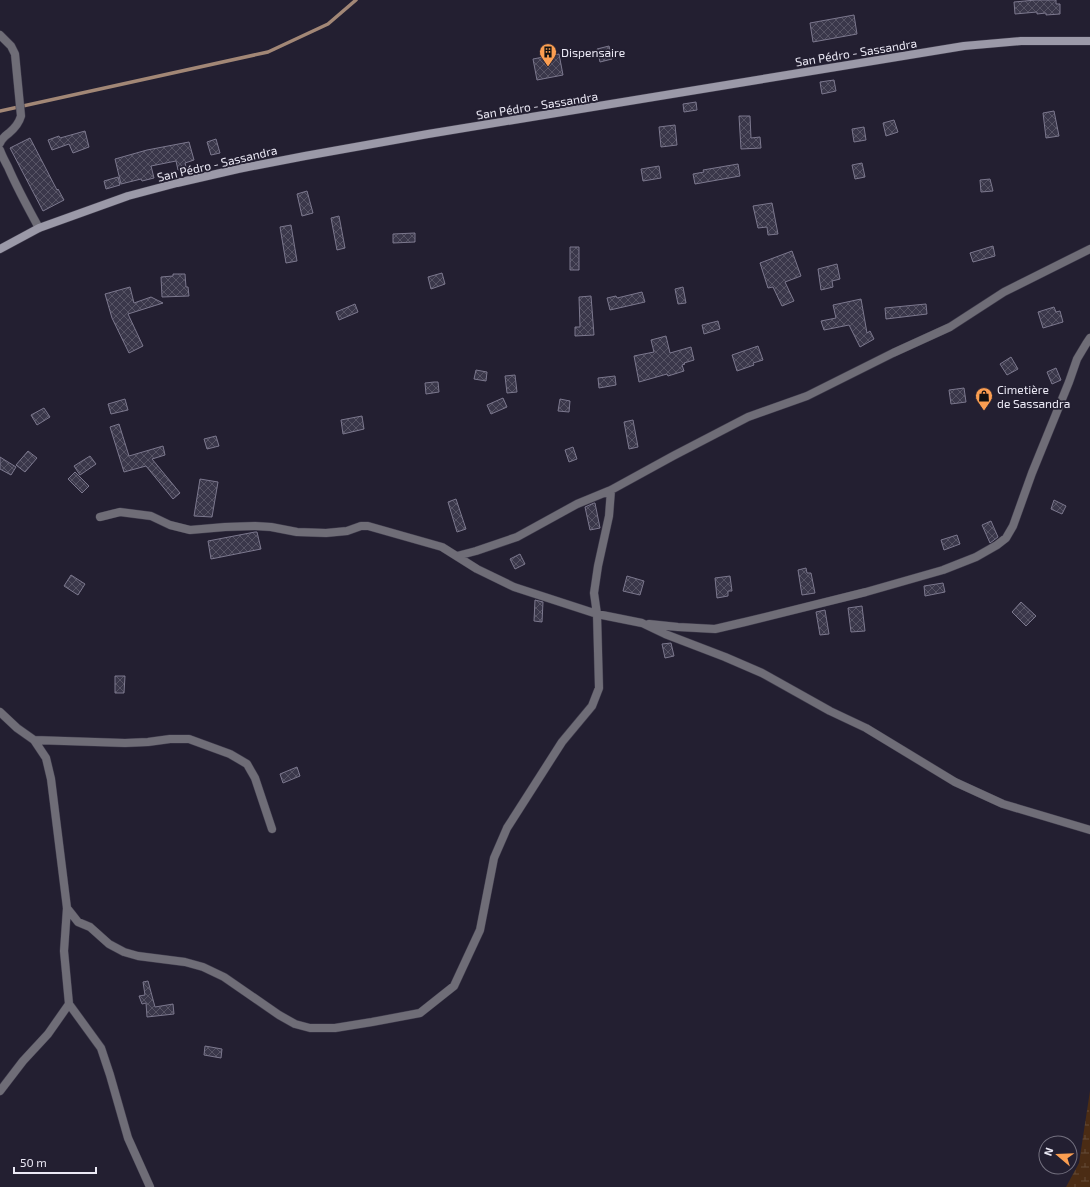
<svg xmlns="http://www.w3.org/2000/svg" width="1090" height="1187" font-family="'Exo 2',sans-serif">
<defs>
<pattern id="wetland-marsh" width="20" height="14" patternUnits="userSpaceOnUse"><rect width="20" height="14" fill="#4b2c14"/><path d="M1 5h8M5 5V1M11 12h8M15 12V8" fill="none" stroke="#654b37"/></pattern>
<pattern id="building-cross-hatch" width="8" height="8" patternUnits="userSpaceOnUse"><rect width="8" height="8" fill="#3a374a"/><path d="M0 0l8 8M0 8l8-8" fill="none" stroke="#575465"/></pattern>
</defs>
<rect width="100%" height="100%" fill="#231f31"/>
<!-- wetland -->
<path fill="url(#wetland-marsh)" d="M1090 1091V1187H1066L1079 1163Z"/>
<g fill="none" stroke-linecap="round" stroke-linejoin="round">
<!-- stream -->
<path stroke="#a28776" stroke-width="3.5" d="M0 111 268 52 328 24 356 0"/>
</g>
<!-- building -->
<path fill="url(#building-cross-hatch)" stroke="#7c788e" d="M1036 0H1056V4H1060V14L1046 15V13L1037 14V12L1015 14 1014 2Z
M854 15 857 34 813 42 810 23Z
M609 46 612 59 600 62 597 49Z
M559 54 563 75 537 80 533 59Z
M834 80 836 91 822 94 820 82Z
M696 102 697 110 684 112 683 104Z
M1054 111 1059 136 1046 138 1043 113Z
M739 116H750L751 138 760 137 761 148 741 149Z
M894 120 898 132 886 136 883 123Z
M675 125 677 145 661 147 659 127Z
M864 127 866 140 854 142 852 129Z
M85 131 89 147 73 153 69 144 52 150 48 140 59 136 60 138Z
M30 138 57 190 58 189 64 200 43 211 10 148Z
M216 139 220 153 211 155 207 142Z
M189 142 194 160 185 163 186 167 178 170 176 161 151 166 154 178 142 181 141 179 121 184 115 159 147 150Z
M862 163 865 177 855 179 852 165Z
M738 164 740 176 695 184 693 174 704 172 703 170Z
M659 166 661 178 643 181 641 169Z
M118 177 120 185 106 189 104 181Z
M990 179 993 191 981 192 980 180Z
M307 191 313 213 302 216 297 194Z
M772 203 778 234 768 235 767 227 758 228 753 206Z
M339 216 345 248 337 250 331 218Z
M291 225 297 261 286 263 280 227Z
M415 233V242L393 243V234Z
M993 246 995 256 973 262 970 253Z
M570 247H579V270H570Z
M792 251 801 276 785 282 794 301 782 306 773 287 768 288 760 263Z
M837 264 840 279 832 281 833 287 821 290 818 269Z
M442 273 445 284 431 289 428 277Z
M173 274H185L186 287H188L189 296 162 297 161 277 173 276Z
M130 287 134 303 151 297 163 303 128 314 143 346 129 353 112 318 105 294Z
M683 287 686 303 678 304 675 289Z
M642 292 645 302 610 310 607 298 616 296 617 298Z
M591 296 594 335 575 336V327H580L579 297Z
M861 299 867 333 870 331 874 339 860 347 849 325 824 330 821 321 836 318 833 305Z
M355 304 358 312 339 320 336 312Z
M926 304 927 314 886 319 885 308Z
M1054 307 1056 312 1060 311 1063 322 1043 328 1038 312Z
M718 321 720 329 704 334 702 325Z
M666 336 670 353 691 347 694 360 684 363 685 364 682 365 684 371 668 376 667 374 639 382 634 356 654 352 651 340Z
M758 346 763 360 753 363 754 365 737 371 732 355Z
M1011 357 1018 369 1007 375 1000 364Z
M1056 368 1061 380 1052 384 1047 372Z
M476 370 487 372 486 381 474 379Z
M515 375 517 392 507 393 505 376Z
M615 376 616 385 599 388 598 378Z
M434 382H438L439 392 426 394 425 383Z
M964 388 966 402 951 404 949 390Z
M503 398 507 407 491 414 487 405Z
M125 399 128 410 111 414 108 404Z
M560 399 570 401 569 412 558 411Z
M44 408 50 417 37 425 31 415Z
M362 416 364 429 343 434 341 420Z
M633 420 638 447 629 449 624 422Z
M119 424 129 456 163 446 165 455 152 459 180 493 173 499 146 466 124 472 110 427Z
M216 436 219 446 207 449 204 439Z
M573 447 577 459 569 462 565 450Z
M28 451 37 458 25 472 16 465Z
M90 456 96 464 80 475 74 466Z
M0 457 16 467 11 475 0 469Z
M75 472 89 486 82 493 68 479Z
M200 479 218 482 212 517 194 516Z
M456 499 466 529 457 532 448 502Z
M1054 500 1066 506 1062 514 1051 509Z
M594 503H595L600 528 590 530 585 507Z
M991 521 998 537 990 543 982 525Z
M255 532H257L261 549 211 559 208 541Z
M957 535 960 544 944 550 941 540Z
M520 554 525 564 515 569 510 559Z
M806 568 807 573H811L815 593 802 595 798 570Z
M71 575 85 584 78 595 64 586Z
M627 576 644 581 640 595 623 591Z
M730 576 732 591H728V596L717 598 715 578Z
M943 583 945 592 925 596 924 586Z
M535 600 543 602 542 622 534 621Z
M1021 602 1036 616 1026 626 1012 612Z
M862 606 865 631 851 632 848 608Z
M825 610 829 634 820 635 816 612Z
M671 643 674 656 665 658 662 644Z
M115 676H125L124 693H115Z
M297 767 300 776 283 783 280 774Z
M148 981 155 1007 173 1004 174 1014 147 1017 146 1003 142 1004 139 996 145 995 143 982Z
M205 1046 222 1049 221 1058 204 1055Z"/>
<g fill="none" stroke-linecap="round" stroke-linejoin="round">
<!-- minor casing -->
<g stroke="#3f3b4c" stroke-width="9">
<path id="minor" d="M0 35 11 46 15 54 21 116C19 123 15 128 9 133 5 136 2 138 0 143
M0 150C2 156 5 161 8 167 17 188 28 208 39 228
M100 517 120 512 151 516 170 525 190 530 225 527 255 526 271 527 297 532 326 533 347 531 361 526H368L442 547 477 569 514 587 597 614 642 623 665 634 725 657 762 673 830 711 866 728 955 782 1003 804 1090 830
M457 556 476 551 517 537 577 504 611 490 673 456 748 417 807 396 893 353 950 327 1004 292 1090 249
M649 624 678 627 715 629 745 622 866 592 943 570 976 557 997 545 1006 538 1013 526 1032 473 1069 382 1077 359 1086 344 1090 338
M0 712 17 728 34 740 46 758 51 779 67 908 64 951 69 1004 101 1048 110 1075 128 1138 150 1187
M34 740 125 743 148 742 170 739H189L230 754 247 764 255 778 272 829
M67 908 78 922 90 927 109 944 124 952 138 956 185 962 203 967 224 977 279 1015 295 1024 310 1028H335L372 1022 420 1013 454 986 480 930 494 858 507 828 562 742 592 706 599 688 597 614 594 593 598 566 609 516 611 490
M0 1091 23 1061 48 1034 69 1004"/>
</g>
<!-- secondary casing -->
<g stroke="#3f3b4c" stroke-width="9">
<path id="secondary" d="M0 249 39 228 128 196 177 183 238 169 305 156 428 134 964 46 1021 41H1090"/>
</g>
<!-- minor -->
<use href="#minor" stroke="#6f6d77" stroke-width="8"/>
<!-- secondary -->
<use href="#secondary" stroke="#9b99a8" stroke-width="8"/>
</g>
<!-- icons -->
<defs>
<g id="building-pin" transform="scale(0.9)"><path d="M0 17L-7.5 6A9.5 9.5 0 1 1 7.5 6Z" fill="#fb9e51" stroke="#231f31"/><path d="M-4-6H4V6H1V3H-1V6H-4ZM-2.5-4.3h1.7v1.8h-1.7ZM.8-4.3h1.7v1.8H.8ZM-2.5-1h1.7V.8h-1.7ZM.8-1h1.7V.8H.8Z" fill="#111"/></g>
<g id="shop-pin" transform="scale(0.9)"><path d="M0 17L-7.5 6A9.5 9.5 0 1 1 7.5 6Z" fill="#fb9e51" stroke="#231f31"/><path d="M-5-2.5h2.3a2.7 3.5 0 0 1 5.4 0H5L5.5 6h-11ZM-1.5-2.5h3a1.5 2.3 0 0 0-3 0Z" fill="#111"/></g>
</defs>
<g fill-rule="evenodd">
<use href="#building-pin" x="548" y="52"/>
<use href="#shop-pin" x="984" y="396"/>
</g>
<g text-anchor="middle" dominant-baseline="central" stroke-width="3.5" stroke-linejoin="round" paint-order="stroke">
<!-- poi labels -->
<g font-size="12" fill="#ebe9f5" stroke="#231f31" text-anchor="start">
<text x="561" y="52">Dispensaire</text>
<text x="997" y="389">Cimetière<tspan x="997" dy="14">de Sassandra</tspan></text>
</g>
<!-- street labels -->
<g font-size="12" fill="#ebe9f5" stroke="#231f31">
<text transform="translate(856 52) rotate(-9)">San Pédro - Sassandra</text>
<text transform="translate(537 105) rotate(-9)">San Pédro - Sassandra</text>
<text transform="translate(217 163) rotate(-13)">San Pédro - Sassandra</text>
</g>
</g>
<!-- north arrow -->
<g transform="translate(1058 1155) rotate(289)"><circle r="19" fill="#231f31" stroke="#73707f"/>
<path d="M0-3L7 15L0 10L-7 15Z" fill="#fb9e51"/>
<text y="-6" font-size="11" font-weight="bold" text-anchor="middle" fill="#ebe9f5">N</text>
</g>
<!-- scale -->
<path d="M14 1167v6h82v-6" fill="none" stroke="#ebe9f5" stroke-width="2"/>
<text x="20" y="1167" font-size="12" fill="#ebe9f5" stroke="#231f31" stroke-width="3" paint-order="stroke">50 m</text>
</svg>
